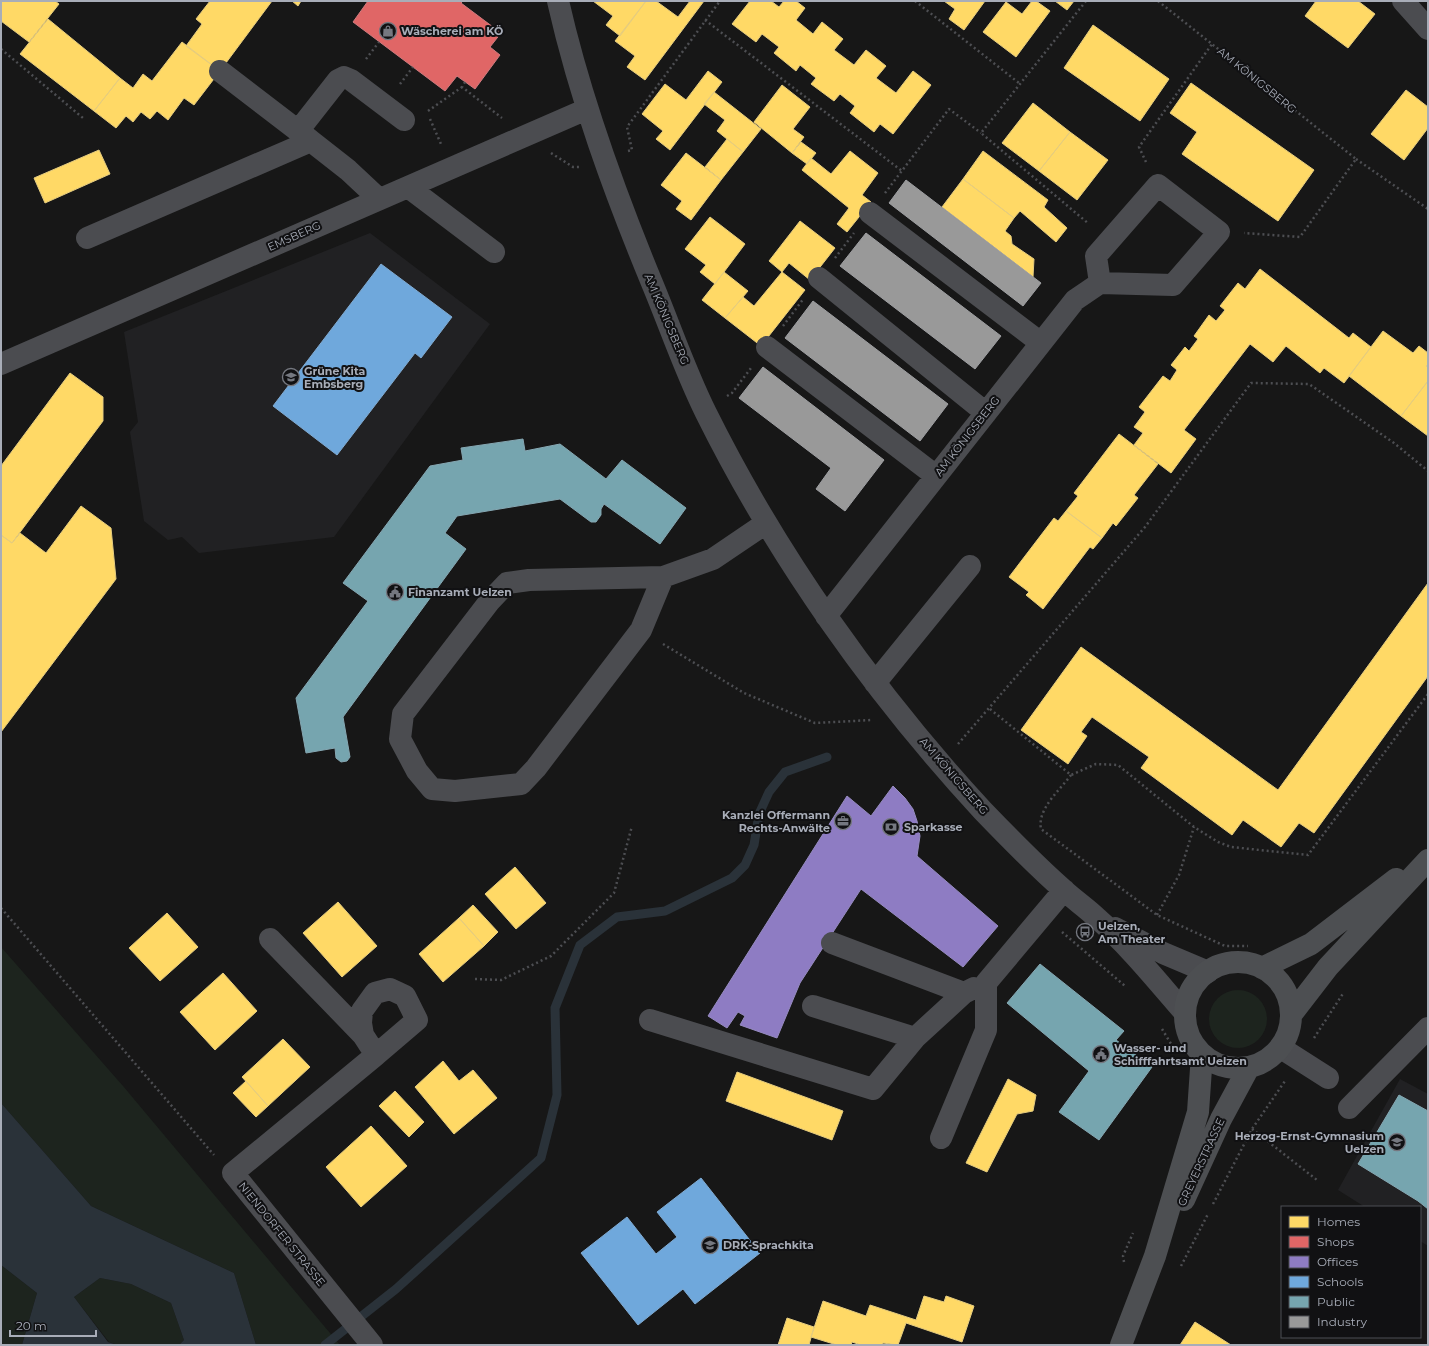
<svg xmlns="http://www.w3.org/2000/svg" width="1429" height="1346" font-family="Montserrat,sans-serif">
<rect width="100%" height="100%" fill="#171717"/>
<!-- built -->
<path fill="#212123" d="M370 233 490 324 334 537 199 553 182 537 168 540 144 521 130 432 138 422 124 332Z
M1400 1079 1428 1094V1246L1420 1241V1207H1365L1338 1190Z"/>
<!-- green -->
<path fill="#1d241e" d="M1 947 123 1086 340 1345H256L234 1273 91 1206 1 1103Z
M1209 1019a29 29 0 1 1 58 0a29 29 0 1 1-58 0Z
M1 1265 37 1293 22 1345H1Z
M100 1278 131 1284 171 1303 184 1340 179 1345H117L109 1342 74 1297Z"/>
<!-- water -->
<path fill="#2a3239" d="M1 1103 91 1206 234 1273 256 1345H179L184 1340 171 1303 131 1284 100 1278 74 1297 108 1342 117 1345H22L37 1293 1 1265Z"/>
<!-- homes -->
<path fill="#ffd966" stroke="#e5cc7f" d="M1 1H55L59 4 29 42 1 21Z
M210 1H272L220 71 186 46 202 24 196 19Z
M292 1H301L298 6Z
M593 1H646L620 36 606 25 613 16Z
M646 1H656L678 17 690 1H704L645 80 627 67 635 56 615 41Z
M750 1H771L779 7 784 1H796L805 8 796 20 813 34 822 22 843 39 834 50 854 65 866 50 886 66 876 78 896 93 913 71 931 85 893 134 880 124 874 132 850 113 855 106 840 94 834 101 811 84 816 78 800 65 796 71 774 53 779 47 762 34 756 42 732 24Z
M944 1H985L964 30 949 19 955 9Z
M1032 1H1036L1050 11 1016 57 983 32 1006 2 1022 14Z
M1055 1H1074L1067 10Z
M1316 1H1358L1375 14 1348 48 1305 16Z
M48 19 120 78 94 111 20 54Z
M1093 25 1169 79 1140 121 1064 68Z
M182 42 220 71 194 105 184 98 168 120 157 111 150 119 141 112 133 122 126 116 116 128 94 111 120 78 133 88 143 74 152 81Z
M708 71 722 82 670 150 656 139 663 131 642 114 665 84 686 100Z
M1191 83 1314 170 1278 221 1182 154 1197 132 1170 113Z
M782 85 810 107 793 129 804 137 792 153 754 122Z
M1406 90 1428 107V128L1404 160 1371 134Z
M714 92 761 129 743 152 717 131 725 120 704 104Z
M1033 103 1070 132 1039 171 1002 143Z
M1070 132 1108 160 1077 200 1039 171Z
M727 139 743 152 721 180 705 167Z
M801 142 816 153 807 164 792 153Z
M99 150 110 174 45 203 34 178Z
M850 151 878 173 862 195 871 202 847 232 837 224 849 208 802 170 811 158 831 174Z
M983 151 1048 200 1044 207 1067 228 1056 242 1020 211 1014 218 963 179Z
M686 153 721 180 691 220 676 209 682 201 661 185Z
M963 179 1014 218 1005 231 1011 236 1012 244 1034 259 1033 277 942 207Z
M710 217 745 244 715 284 700 272 706 265 685 249Z
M800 221 835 248 810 280 789 263 782 272 769 261Z
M1260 269 1349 338 1353 333 1371 347 1344 383 1324 368 1320 373 1286 346 1273 362 1250 344 1184 430 1196 439 1171 473 1134 445 1143 433 1134 427 1145 412 1139 407 1163 376 1170 381 1177 370 1171 365 1185 347 1189 351 1198 339 1194 336 1209 315 1216 321 1225 310 1220 306 1238 283 1245 289Z
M724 272 748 291 725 318 702 300Z
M782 272 805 290 761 346 725 318 743 297 754 306Z
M1383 331 1413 353 1419 346 1428 353V364L1426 366 1428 368V381L1401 416 1349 376Z
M70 373 103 397V421L12 543 1 535V466Z
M1428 381V436L1401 416Z
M1119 434 1158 464 1134 495 1138 498 1116 526 1113 523 1102 538 1066 511 1078 496 1074 493Z
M81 506 111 528 116 579 1 732V535L12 543 20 533 46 553Z
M1066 511 1102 538 1093 549 1090 547 1043 609 1026 595 1029 592 1009 577 1054 518 1058 521Z
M1428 583V676L1314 833 1299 823 1281 847 1243 820 1232 835 1141 768 1149 757 1092 717 1081 732 1087 736 1068 764 1021 730 1081 647 1278 790Z
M515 867 546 903 516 929 485 894Z
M338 902 377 946 342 977 303 933Z
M473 905 498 932 484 946 459 918Z
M167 913 198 947 160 981 129 948Z
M459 918 484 946 443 982 419 954Z
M223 973 257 1011 215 1050 180 1012Z
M283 1039 310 1067 268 1106 242 1077Z
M443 1061 459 1081 473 1070 497 1098 454 1134 415 1087Z
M737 1072 843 1111 832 1140 726 1101Z
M1008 1079 1036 1095 1033 1111 1017 1114 987 1172 966 1163Z
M246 1081 268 1106 256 1117 233 1093Z
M395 1091 424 1122 409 1137 379 1106Z
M371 1126 407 1166 361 1207 326 1167Z
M924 1296 944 1302 946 1296 974 1306 962 1342 906 1323 898 1345 883 1343 882 1345H861L852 1342 851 1345H837L811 1337 823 1301 866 1316 870 1305 916 1320Z
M787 1318 814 1327 809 1345H778Z
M1195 1322 1231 1345H1180Z"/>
<!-- shops -->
<path fill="#e06666" stroke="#cf7b7f" d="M368 1H463L461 3 501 33 490 47 500 55 475 89 457 76 445 91 353 22Z"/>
<!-- offices -->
<path fill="#8e7cc3" stroke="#968bc0" d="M893 786 905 798 913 809 917 821 920 836 917 856 998 926 963 967 861 889 800 983 777 1038 740 1025 745 1016 738 1012 727 1028 708 1016 847 796 871 816Z"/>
<!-- schools -->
<path fill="#6fa8dc" stroke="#80aad1" d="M381 264 452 317 421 358 415 353 337 455 273 406Z
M701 1178 760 1253 695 1304 683 1289 638 1325 581 1253 627 1217 656 1254 677 1237 657 1212Z"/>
<!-- public -->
<path fill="#76a5af" stroke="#85a7b2" d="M523 439 525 451 560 444 606 479 622 460 686 508 660 544 604 504 601 509V515L596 522H591L560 499 457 516 445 533 466 549 343 717 350 757 347 761 341 762 336 758 335 748 306 753 296 698 368 601 343 583 430 466 463 460 461 448Z
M1040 964 1124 1031 1116 1040 1152 1067 1099 1140 1059 1112 1089 1071 1007 1003Z
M1399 1095 1428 1111V1209L1418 1201 1358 1164Z"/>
<!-- industry -->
<path fill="#999" stroke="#9e9fa2" d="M906 180 1041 283 1023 306 889 203Z
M866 233 1001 336 975 369 840 266Z
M813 301 948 404 920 441 785 338Z
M763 367 884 460 845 511 816 489 831 468 739 398Z"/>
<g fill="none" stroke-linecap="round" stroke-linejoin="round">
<!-- stream -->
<path stroke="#2a3239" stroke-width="9" d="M325 1345 396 1289 541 1158 557 1095 555 1008 580 945 617 917 665 911 732 878 745 865 754 845 759 814 769 792 785 772 827 757"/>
<!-- path -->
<path stroke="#4d4e52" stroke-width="2.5" stroke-dasharray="2 3" stroke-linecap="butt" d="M915 1 1019 83
M1086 1 981 133 1089 224
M1158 1 1356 159 1300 237 1244 233
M705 20 902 171
M1 49 83 118
M366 59 379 42
M465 82 462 87 502 118
M400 84 413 67
M428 111 462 87
M430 119 441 144
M628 151 632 150 627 127 720 1
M551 153 573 167H580
M1356 159 1428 209
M1146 162 1139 147 1212 44
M885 193 949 109 981 133
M835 258 854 233
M783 326 804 298
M727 396 732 393 751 368
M663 644 744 693 815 723 872 720
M990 709 1071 775 1096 764 1118 765 1194 827 1218 842 1231 847 1308 855 1428 694
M958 744 1145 527 1251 383 1309 384 1394 443 1428 471
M1071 775C1060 790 1037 809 1041 829L1157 915 1225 946H1248
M1 908 214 1155
M1157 915 1179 875 1194 827
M1062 932 1125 986
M475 979 501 980 551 956 614 893 632 826
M1162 1029 1176 1052
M1314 1038 1344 992
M1252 1129 1317 1180
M1213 1204 1252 1129 1285 1081
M1124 1262 1123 1256 1133 1233
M1181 1266 1208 1214"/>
<!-- minor -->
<path stroke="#4b4c50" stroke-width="22" d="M558 1C580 98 614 191 652 283 670 326 685 371 706 413 777 556 874 693 983 811 1009 838 1037 867 1066 892 1076 901 1088 909 1098 919 1130 947 1157 981 1185 1013
M1403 1 1428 29
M220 71 310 140
M298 131 338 80 344 77 351 80 404 120
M408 187 494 252
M870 213 1041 343
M87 238 311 141 348 170 379 199
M819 278 986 413
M767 347 936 476
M1 364 587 109
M663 577 641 630 536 768 521 784 455 791 432 789 417 771 400 739 403 714 489 602 507 583 529 580 663 577 713 559 766 523
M826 616 1075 300 1100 283 1173 285 1219 232 1158 185 1096 256 1100 283
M875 683 970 566
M1115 928 1163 953 1208 972
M270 939 363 1035
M832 943 964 993 974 988
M813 1006 915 1038
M650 1020 873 1089 915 1038 964 993
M1281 1048 1328 1078
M1349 1108 1428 1028
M941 1138 986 1030V983L1064 890
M372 1345 233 1173 376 1055 363 1035 361 1023 362 1011 375 993 390 989 405 996 417 1020 376 1055"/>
<!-- major -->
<path stroke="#4d4f52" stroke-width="22" d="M1185 1015a53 53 0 1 1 106 0a53 53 0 1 1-106 0Z
M1262 968 1311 944 1396 879
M1291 1015 1328 967 1428 860
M1184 1200 1221 1119 1249 1067
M1121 1345 1155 1256 1198 1112 1202 1054"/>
</g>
<!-- icons -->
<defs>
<g id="shop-ring" transform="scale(0.9)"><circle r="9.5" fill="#111113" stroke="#757880" stroke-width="1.5"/><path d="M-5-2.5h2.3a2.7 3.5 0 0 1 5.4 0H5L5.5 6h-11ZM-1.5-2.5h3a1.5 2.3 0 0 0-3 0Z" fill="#757880"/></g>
<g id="school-ring" transform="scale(0.9)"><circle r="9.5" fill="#111113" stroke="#757880" stroke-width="1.5"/><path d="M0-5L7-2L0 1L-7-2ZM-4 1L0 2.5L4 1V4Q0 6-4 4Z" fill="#757880"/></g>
<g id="civic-ring" transform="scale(0.9)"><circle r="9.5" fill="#111113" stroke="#757880" stroke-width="1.5"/><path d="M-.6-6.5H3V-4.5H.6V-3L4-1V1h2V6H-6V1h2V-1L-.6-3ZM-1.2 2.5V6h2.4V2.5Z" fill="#757880"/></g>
<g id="office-ring" transform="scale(0.9)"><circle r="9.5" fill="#111113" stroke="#757880" stroke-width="1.5"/><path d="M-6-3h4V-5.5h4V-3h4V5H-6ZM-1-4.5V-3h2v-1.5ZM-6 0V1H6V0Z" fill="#757880"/></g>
<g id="bank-ring" transform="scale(0.9)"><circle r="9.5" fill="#111113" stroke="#757880" stroke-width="1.5"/><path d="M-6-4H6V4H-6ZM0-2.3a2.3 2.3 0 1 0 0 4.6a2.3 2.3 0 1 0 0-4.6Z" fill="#757880"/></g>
<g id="bus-ring" transform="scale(0.9)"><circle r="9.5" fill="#111113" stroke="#757880" stroke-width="1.5"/><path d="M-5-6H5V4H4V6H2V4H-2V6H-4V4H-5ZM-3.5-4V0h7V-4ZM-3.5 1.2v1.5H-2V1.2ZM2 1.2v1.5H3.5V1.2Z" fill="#757880"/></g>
</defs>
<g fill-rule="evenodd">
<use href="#shop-ring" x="388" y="31"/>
<use href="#school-ring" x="291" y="377"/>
<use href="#civic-ring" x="395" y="592"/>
<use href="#office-ring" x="843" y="821"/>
<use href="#bank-ring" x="891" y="827"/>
<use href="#bus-ring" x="1085" y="932"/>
<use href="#civic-ring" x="1101" y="1054"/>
<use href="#school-ring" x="1397" y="1142"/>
<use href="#school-ring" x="710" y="1245"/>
</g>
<g text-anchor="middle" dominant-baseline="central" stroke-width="4" stroke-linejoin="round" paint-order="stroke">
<!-- poi labels -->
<g font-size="11" font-weight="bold" fill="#a8adb8" stroke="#111113" text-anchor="start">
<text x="401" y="31">Wäscherei am KÖ</text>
<text x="304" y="371">Grüne Kita<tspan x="304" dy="13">Embsberg</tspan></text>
<text x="408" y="592">Finanzamt Uelzen</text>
<text x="830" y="815" text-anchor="end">Kanzlei Offermann<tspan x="830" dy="13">Rechts-Anwälte</tspan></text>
<text x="904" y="827">Sparkasse</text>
<text x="1098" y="926">Uelzen,<tspan x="1098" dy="13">Am Theater</tspan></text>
<text x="1114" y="1048">Wasser- und<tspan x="1114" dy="13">Schifffahrtsamt Uelzen</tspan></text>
<text x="1384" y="1136" text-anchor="end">Herzog-Ernst-Gymnasium<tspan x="1384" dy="13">Uelzen</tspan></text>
<text x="723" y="1245">DRK-Sprachkita</text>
</g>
<!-- street labels -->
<g font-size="11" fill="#a8adb8" stroke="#111113">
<text transform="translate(1257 80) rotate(39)">AM KÖNIGSBERG</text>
<text transform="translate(294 236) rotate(-24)">EMSBERG</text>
<text transform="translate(667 319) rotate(67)">AM KÖNIGSBERG</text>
<text transform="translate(967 436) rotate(-52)">AM KÖNIGSBERG</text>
<text transform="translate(954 776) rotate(49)">AM KÖNIGSBERG</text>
<text transform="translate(1201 1162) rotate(-65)">GREYERSTRASSE</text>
<text transform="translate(282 1234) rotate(51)">NIENDORFER STRASSE</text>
</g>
</g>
<!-- border -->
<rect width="1429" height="1346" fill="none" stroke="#a8adb8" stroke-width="4"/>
<!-- legend -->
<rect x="1281" y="1206" width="140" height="132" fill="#111113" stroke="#4d4f55"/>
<rect x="1289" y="1216" width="20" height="12" fill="#ffd966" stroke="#4d4f55"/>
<text x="1317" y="1226" font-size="12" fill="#a8adb8">Homes</text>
<rect x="1289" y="1236" width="20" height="12" fill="#e06666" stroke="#4d4f55"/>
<text x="1317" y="1246" font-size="12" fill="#a8adb8">Shops</text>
<rect x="1289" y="1256" width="20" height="12" fill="#8e7cc3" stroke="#4d4f55"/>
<text x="1317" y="1266" font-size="12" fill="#a8adb8">Offices</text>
<rect x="1289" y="1276" width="20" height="12" fill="#6fa8dc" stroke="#4d4f55"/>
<text x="1317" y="1286" font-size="12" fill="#a8adb8">Schools</text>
<rect x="1289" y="1296" width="20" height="12" fill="#76a5af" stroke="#4d4f55"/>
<text x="1317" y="1306" font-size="12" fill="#a8adb8">Public</text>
<rect x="1289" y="1316" width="20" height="12" fill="#999999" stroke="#4d4f55"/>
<text x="1317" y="1326" font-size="12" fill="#a8adb8">Industry</text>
<!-- scale -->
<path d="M10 1330v6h86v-6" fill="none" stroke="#a8adb8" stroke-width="2"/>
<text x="16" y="1330" font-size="12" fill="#a8adb8" stroke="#111113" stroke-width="3" paint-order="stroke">20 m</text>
</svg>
